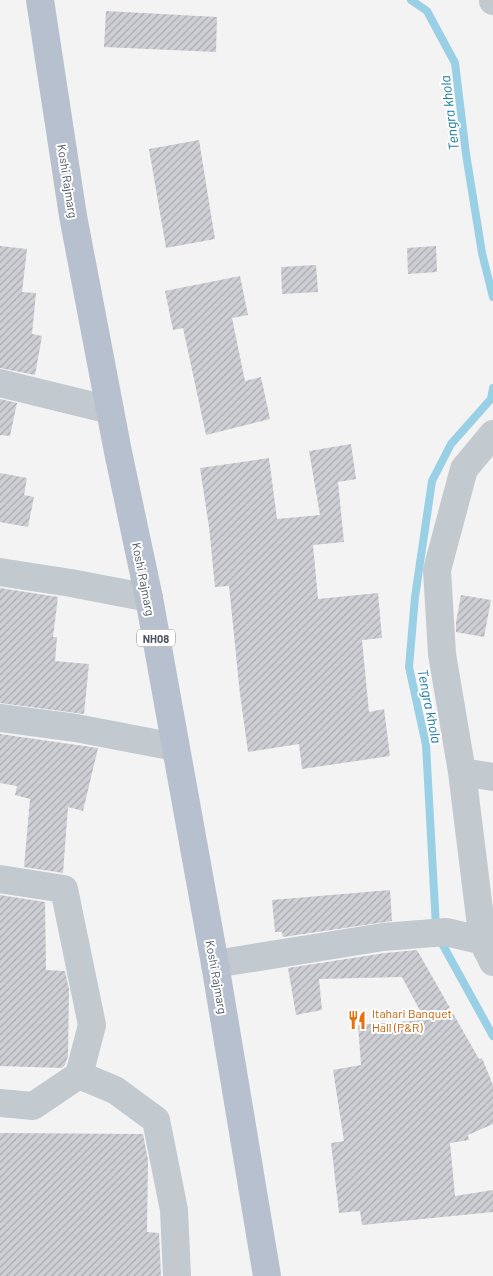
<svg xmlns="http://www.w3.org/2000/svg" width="493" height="1276" font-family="Barlow,sans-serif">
<defs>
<pattern id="building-hatch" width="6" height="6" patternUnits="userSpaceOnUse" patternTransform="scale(1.25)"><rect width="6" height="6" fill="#cdcfd4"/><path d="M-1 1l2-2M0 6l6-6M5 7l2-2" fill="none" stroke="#a9abaf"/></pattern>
</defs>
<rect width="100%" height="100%" fill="#f4f3f3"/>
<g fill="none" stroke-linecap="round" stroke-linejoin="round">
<!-- stream -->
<path stroke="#99d0e5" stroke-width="8" d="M411 0 427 11 455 63 466 154 482 253 493 297
M436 927 426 745 409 667 415 597 432 481 451 444 491 399 493 388
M439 938 493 1036"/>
</g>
<!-- building -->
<path fill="url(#building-hatch)" d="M106 11 217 17 216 52 104 47Z
M199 140 215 239 166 248 149 149Z
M0 246 27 249 22 292 36 293 32 334 42 336 35 375 0 368Z
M436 246 437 272 408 274 407 248Z
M316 265 318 292 282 294 281 267Z
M240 276 248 315 232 318 245 381 261 377 270 419 206 435 183 328 173 330 165 291Z
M0 399 17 403 10 436 0 435Z
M351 444 356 479 338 482 344 542 313 545 318 599 378 593 382 638 362 640 369 712 384 709 390 756 302 769 299 744 248 752 240 694 229 586 215 587 209 527 200 468 269 458 277 519 320 515 309 451Z
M0 473 27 478 24 495 34 497 28 527 0 522Z
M0 588 58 597 53 637H57L55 661 89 664 84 714 0 703Z
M461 595 491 600 484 637 456 632V622Z
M0 734 98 748 83 811 68 807 63 873 24 867 30 799 15 795 17 786 0 783Z
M390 890 392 921 283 937 282 932H275L272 900Z
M0 895 45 902 46 970 65 971 69 989 68 1056 65 1065 62 1068 0 1066Z
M417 950 479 1059 482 1058 493 1085V1124L468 1135 469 1140 450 1143 455 1196 493 1190V1212L362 1225 360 1211 339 1213 331 1143 344 1141 333 1070 361 1065 358 1025 425 1020 402 977 319 979 322 1010 296 1015 288 968 385 953Z
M0 1133 143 1134 148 1160 147 1232 159 1233 161 1276H0Z"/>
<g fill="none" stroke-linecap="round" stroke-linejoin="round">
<!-- minor -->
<path stroke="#c2c9cf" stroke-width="28" d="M493 0V1
M0 383 110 410
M493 434 464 469 437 570 442 654 462 772 483 942 493 962
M0 572 71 583 149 598
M0 718 76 728 175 747
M462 772 493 777
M0 879 64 889 92 1025 79 1075
M215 964 383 937 446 932 493 943
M0 1103 33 1106 79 1075 115 1090 156 1120 174 1210 177 1276"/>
<!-- primary -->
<path stroke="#b6c0ce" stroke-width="28" d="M40 0 73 216 118 452 149 598 215 964 267 1276"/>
</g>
<!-- icons -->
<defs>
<g id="restaurant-bare" transform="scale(1.5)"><path d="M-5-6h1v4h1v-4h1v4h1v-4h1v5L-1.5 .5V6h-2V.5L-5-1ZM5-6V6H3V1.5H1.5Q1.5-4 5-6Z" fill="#e8710a" stroke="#fff" stroke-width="2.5" paint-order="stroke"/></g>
</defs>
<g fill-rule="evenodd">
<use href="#restaurant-bare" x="357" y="1020"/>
</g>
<g text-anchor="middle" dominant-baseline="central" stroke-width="4" stroke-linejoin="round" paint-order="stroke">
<!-- shield labels -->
<rect fill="#fff" stroke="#82878e" stroke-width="1" x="137" y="629.5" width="38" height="17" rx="4"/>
<g font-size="11" font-weight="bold" fill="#4c545e">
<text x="156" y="638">NH08</text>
</g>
<!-- street labels -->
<g font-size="12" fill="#4c545e" stroke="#fff">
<text transform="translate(68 181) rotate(81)">Koshi Rajmarg</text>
<text transform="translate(144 579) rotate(79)">Koshi Rajmarg</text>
<text transform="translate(217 977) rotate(80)">Koshi Rajmarg</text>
</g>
<!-- food labels -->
<g font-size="12" fill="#c56008" stroke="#fff" text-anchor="start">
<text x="372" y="1013">Itahari Banquet<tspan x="372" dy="14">Hall (P&amp;R)</tspan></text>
</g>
<!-- water labels -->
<g font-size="14" font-style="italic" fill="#1b7ca2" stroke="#fff">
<text transform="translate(449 113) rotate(-97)">Tengra khola</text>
<text transform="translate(430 706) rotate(79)">Tengra khola</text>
</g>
</g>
</svg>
